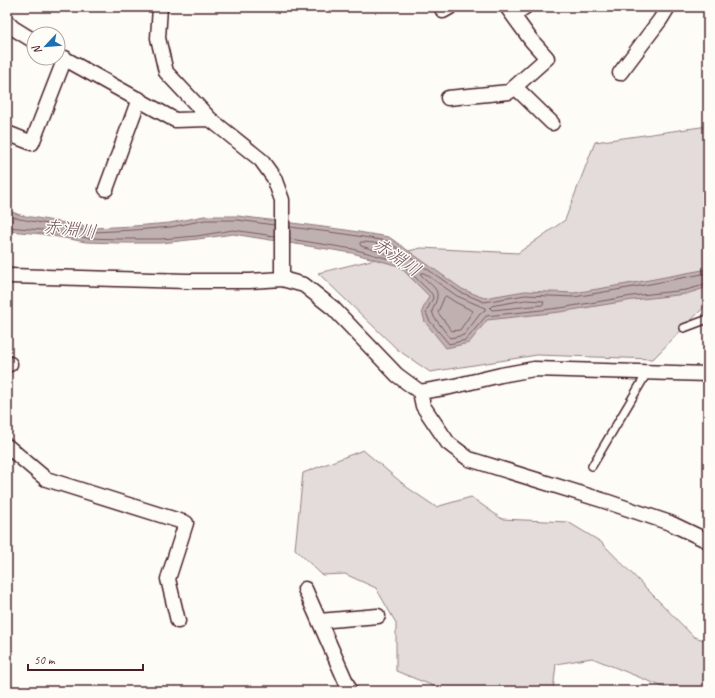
<svg xmlns="http://www.w3.org/2000/svg" width="715" height="698" font-family="Caveat,'Klee One',sans-serif">
<rect width="100%" height="100%" fill="#fdfcf7"/>
<filter id="ink" filterUnits="userSpaceOnUse"><feTurbulence type="fractalNoise" baseFrequency=".025" numOctaves="2"/><feDisplacementMap in="SourceGraphic" scale="8" xChannelSelector="R" yChannelSelector="G"/><feConvolveMatrix kernelMatrix="1 2 1 2 8 2 1 2 1" color-interpolation-filters="sRGB"/></filter>
<g filter="url(#ink)">
<!-- green -->
<path fill="#e3dcda" stroke="#967e82" d="M708 126V303L653 359 537 355 430 372 398 350 318 273 421 248 518 253 565 220 595 142Z
M363 450 408 488 436 507 471 497 502 519 568 522 601 542 694 637 708 641V691H673L592 658 556 664 553 691H446L396 671V623L376 588 345 574 322 575 295 549 303 473Z"/>
<!-- water -->
<path fill="#c0b1b1" stroke="#91777b" d="M7 210 20 215 93 228 134 226 170 223 204 216H238L346 230 389 237 462 289 484 298 525 291 574 293 633 283 708 269V287L686 294 633 300 560 312 487 320 469 343 446 348 425 322 422 311 429 296 399 266 352 253 233 234 198 239 161 243H120L86 242 42 234 9 231H7Z"/>
<g fill="none" stroke-linecap="round" stroke-linejoin="round">
<!-- shore -->
<path stroke="#795961" stroke-width="1" d="M7 214 20 219 93 232 135 230 171 227 205 220H238L274 225
M7 227 42 230 87 238 120 239H161L197 236 233 230 274 236
M290 227 345 234 387 241 460 292 484 302 525 295 574 297 634 287 708 273
M290 239 353 249 400 262 432 294 433 298 426 312 429 320 449 344 466 340 486 316 560 308 632 296 686 290 708 284
M361 242C371 242 389 244 394 253L391 255 361 246 360 244Z
M421 273H424L457 296 485 308V310L480 314 464 335 450 338 434 317 432 311C442 289 437 291 421 275Z
M446 296 455 302 473 311 460 330 452 331 439 314 438 312 444 298Z
M526 300 543 301 544 303 542 305 492 310 490 308 492 306Z"/>
<!-- lane casing -->
<g stroke="#4a1f2b" stroke-width="10">
<path id="lane" d="M684 328 708 319
M592 466 647 373"/>
</g>
<!-- street casing -->
<g stroke="#4a1f2b" stroke-width="17">
<path id="street" d="M160 7 158 38 166 72 210 119 261 160 274 178 282 200V279
M443 11 450 7
M513 15 525 7
M7 22 13 28 34 41
M58 55 175 120 210 119
M620 73 660 20 668 7
M515 87 552 123
M448 98 509 92 547 58 531 40 507 7
M7 133 32 143 65 58
M106 189 139 99
M7 276H10L187 281H250L282 279 304 285 333 308 397 375 420 392 423 406 448 443 469 459 605 501 670 523 708 541
M7 363 10 364
M420 392 450 387 501 375 534 369 708 374
M7 446 46 479 186 523 168 579 178 621
M305 589 350 691
M319 621 378 616"/>
</g>
<!-- lane -->
<use href="#lane" stroke="#fdfcf7" stroke-width="7"/>
<!-- street -->
<use href="#street" stroke="#fdfcf7" stroke-width="14"/>
</g>
</g>
<g text-anchor="middle" dominant-baseline="central" stroke-width="3" stroke-linejoin="round" paint-order="stroke">
<!-- water labels -->
<g font-size="18" font-style="italic" fill="#73525a" stroke="#fdfcf7">
<text transform="translate(70 229) rotate(6)">赤淵川</text>
<text transform="translate(397 257) rotate(35)">赤淵川</text>
</g>
</g>
<!-- margin -->
<rect width="715" height="698" fill="none" stroke="#fdfcf7" stroke-width="24"/>
<rect x="12" y="12" width="691" height="674" fill="none" stroke="#4a1f2b" stroke-width="1.5" filter="url(#ink)"/>
<!-- north arrow -->
<g transform="translate(46 46) rotate(244)"><circle r="19" fill="#fdfcf7" stroke="#b5a4a5"/>
<path d="M0-3L7 15L0 10L-7 15Z" fill="#1f6fb2"/>
<text y="-6" font-size="11" font-weight="bold" text-anchor="middle" fill="#4a1f2b">N</text>
</g>
<!-- scale -->
<path d="M28 664v6h115v-6" fill="none" stroke="#4a1f2b" stroke-width="2"/>
<text x="34" y="664" font-size="12" fill="#4a1f2b" stroke="#fdfcf7" stroke-width="3" paint-order="stroke">50 m</text>
</svg>
